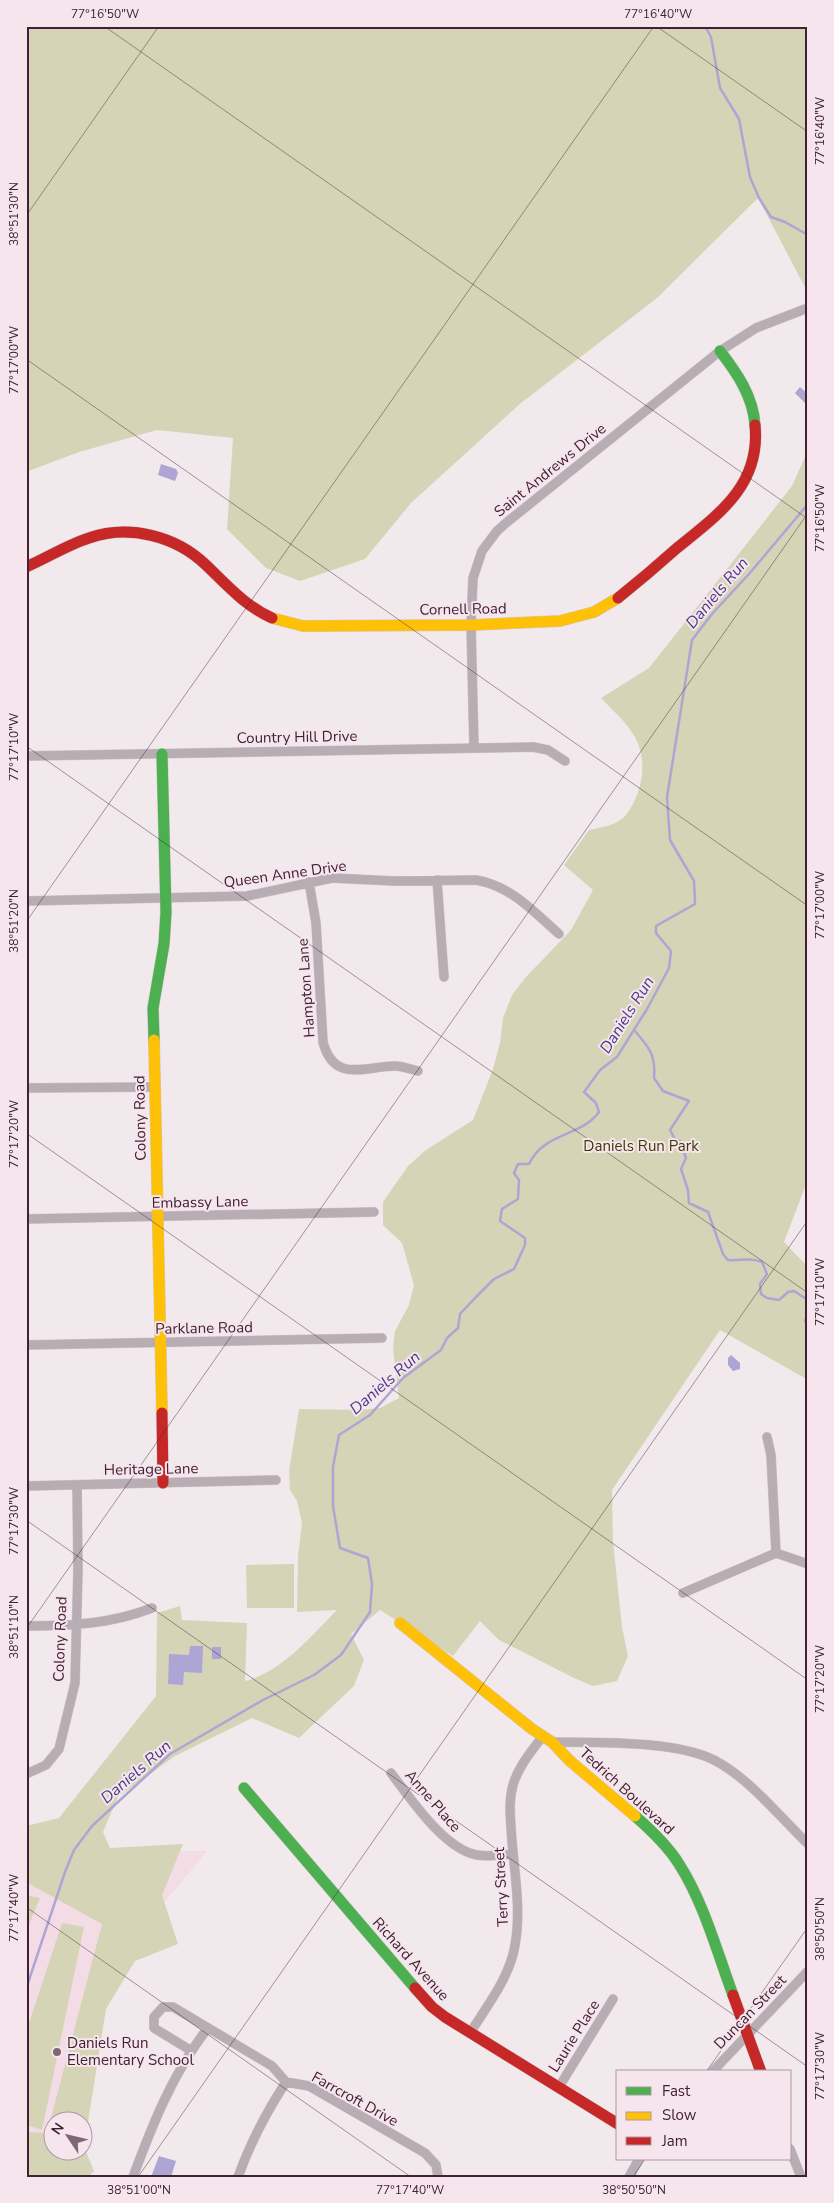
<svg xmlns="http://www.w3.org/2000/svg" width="834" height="2203" font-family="'Nunito Sans',sans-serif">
<rect width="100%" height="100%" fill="#f2e9ed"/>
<!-- built -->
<path fill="#f4dce7" d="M26 1851H207L97 1984 52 2120V2148H26Z"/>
<!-- green -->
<path fill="#d6d4b6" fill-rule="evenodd" d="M26 26H808V293L758 198 657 298 521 403 411 503 365 559 300 581 266 568 227 529 233 438 157 430 79 452 26 472Z
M808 450V1179L784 1242 808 1267V1380L720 1330 612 1490 613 1542 622 1627 628 1656 617 1681 593 1686 572 1677 499 1640 480 1621 453 1656 380 1610 351 1634 364 1660 354 1686 299 1738 252 1718 175 1756 118 1797 103 1832 110 1848 183 1844 162 1895 178 1944 135 1961 106 2009 84 2147 94 2171 88 2177H26V2132L47 2133 102 1924 26 1882V1826L59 1818 156 1696 157 1613 180 1606 182 1620 247 1623 245 1681C282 1672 311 1636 337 1610L297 1612 298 1556 302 1523 297 1501 290 1490 289 1471 299 1409 359 1410 380 1408 399 1398 393 1348 395 1331 409 1305 414 1285 402 1243 383 1225V1202L408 1166 426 1150 473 1120 493 1069 500 1043 503 1018 512 995 526 977 571 930 593 890 564 865 589 830C601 827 616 826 625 816 642 796 648 762 636 739 627 722 613 711 601 698L649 668 792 486ZM52 2120H82V2150H52Z
M294 1564V1608H247L246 1565Z
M26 1895 40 1898 26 1932Z
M62 1923 84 1927 42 2130 26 2125V2032Z"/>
<!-- water -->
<path fill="#ada5d4" d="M800 387 808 394 806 404 795 393Z
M161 464 176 469 178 473 175 481 158 475Z
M731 1355 740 1363V1369L733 1371 728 1365V1358Z
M190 1646H203L202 1673 184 1672 183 1685 168 1684 169 1654 189 1655Z
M212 1647H221V1659H212Z
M159 2156 176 2161 171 2177H151Z"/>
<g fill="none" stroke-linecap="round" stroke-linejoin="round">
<!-- stream -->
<path stroke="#ada5d4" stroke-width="2.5" d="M705 26 711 37 720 88 739 119 750 177 759 198 771 217 785 222 808 235
M634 1030C649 1047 656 1055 654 1078L663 1091 689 1101 670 1130 675 1139 680 1141 686 1158 681 1169 688 1190 689 1203 708 1212 723 1254 728 1260C741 1261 750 1257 762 1262L767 1274 760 1284 761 1294 767 1298 779 1300 788 1292 794 1291 808 1300
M808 1311 805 1321 808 1323
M26 1989 65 1872 74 1850 92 1826 170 1754 263 1700 314 1675 341 1655 370 1612 372 1584 368 1558 340 1548 333 1506V1467L339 1435 370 1415 403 1378 441 1350 447 1338 458 1328 460 1314 476 1297 494 1279 514 1269 525 1245V1238L500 1221 502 1209 518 1199 519 1180 514 1173 518 1164H529C544 1132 581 1137 599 1112L596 1103 584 1092 600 1070 617 1057 647 1009 669 968 671 951 656 933V926L695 904 694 881 670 840 667 797 692 640 712 614 749 574 808 504"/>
<!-- street casing -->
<g stroke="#d1c6cb" stroke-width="10">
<path id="street" d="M474 747 471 625 473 578 482 551 497 531 506 523 720 351 756 328 805 309
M26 756 533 747 548 750 565 761
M437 880 444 977
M309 882 316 923 323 1042C334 1084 366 1066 395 1066 402 1066 410 1069 418 1071
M26 901 247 896 332 878 394 881 476 880C511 886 533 911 559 934
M26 1088 154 1087
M26 1219 374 1212
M26 1345 382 1338
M767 1437 771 1455 776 1553
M26 1486 276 1480
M683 1593 776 1553 808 1564
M26 1626C70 1626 111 1624 152 1608
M552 1742C596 1743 675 1740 714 1760 749 1778 780 1817 808 1844
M391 1773C411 1799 444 1849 477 1855 489 1857 501 1855 512 1854
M26 1774 46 1765 59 1749 75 1683 78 1570 77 1485
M470 2033C487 2006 510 1977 515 1945 522 1907 513 1866 511 1827 510 1813 509 1799 513 1785 518 1767 531 1752 542 1737
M190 2050 154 2028V2017L163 2007H173L272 2066 286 2082
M712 2072 808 1971
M286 2082 309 2086 425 2153 436 2165 438 2177
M559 2087 613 1999
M790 2149 801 2177
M133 2177C153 2123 172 2075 207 2029
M238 2177C251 2141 265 2114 286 2082
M629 2177 639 2159"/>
</g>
<!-- fast casing -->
<g stroke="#d1c6cb" stroke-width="12">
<path id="fast" d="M720 351C737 373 753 396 755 425
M154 1040 153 1008 164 944 166 912 162 754
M244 1788 415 1988
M635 1816C651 1830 668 1846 679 1864 704 1903 717 1952 733 1995"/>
</g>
<!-- slow casing -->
<g stroke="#d1c6cb" stroke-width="12">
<path id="slow" d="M272 618 303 626 471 625 560 621 594 612 618 598
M154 1040 162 1413
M400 1623 532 1729 552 1742 570 1761 635 1816"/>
</g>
<!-- jam casing -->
<g stroke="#d1c6cb" stroke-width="12">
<path id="jam" d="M26 567C47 558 67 545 89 538 129 524 176 536 206 565 227 585 245 606 272 618
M618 598C638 582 658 565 677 548 719 514 761 485 755 425
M162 1413 163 1483
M415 1988 432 2007 445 2017 618 2124
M733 1995 761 2072"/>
</g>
<!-- street -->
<use href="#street" stroke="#b8adb2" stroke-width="9"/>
<!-- fast -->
<use href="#fast" stroke="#4caf50" stroke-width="11"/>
<!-- slow -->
<use href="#slow" stroke="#ffc107" stroke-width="11"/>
<!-- jam -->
<use href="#jam" stroke="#c62828" stroke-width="11"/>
</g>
<!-- ticks -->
<path fill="none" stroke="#412232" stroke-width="1" stroke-opacity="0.45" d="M104 26 808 519M656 26 808 132M26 216 159 26M26 359 808 906M26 746 808 1293M26 922 654 26M26 1133 808 1680M26 1520 808 2067M26 1629 808 513M26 1907 411 2177M706 2072 808 1927M138 2177 808 1220M633 2177 645 2159"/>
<!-- markers -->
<circle fill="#7f6873" stroke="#f6e5ed" stroke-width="2" cx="57" cy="2052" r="5"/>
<g text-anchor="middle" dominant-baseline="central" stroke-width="4" stroke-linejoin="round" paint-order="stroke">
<!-- street labels -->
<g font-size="15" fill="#412232" stroke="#f6e5ed">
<text transform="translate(550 470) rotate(-39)">Saint Andrews Drive</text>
<text transform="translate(463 609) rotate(-1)">Cornell Road</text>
<text transform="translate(297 737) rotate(-1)">Country Hill Drive</text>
<text transform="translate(285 874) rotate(-8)">Queen Anne Drive</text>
<text transform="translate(306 988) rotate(-94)">Hampton Lane</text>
<text transform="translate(140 1118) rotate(-91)">Colony Road</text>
<text transform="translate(200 1202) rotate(-1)">Embassy Lane</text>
<text transform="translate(204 1328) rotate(-1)">Parklane Road</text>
<text transform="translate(151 1469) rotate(-1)">Heritage Lane</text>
<text transform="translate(60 1639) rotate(-88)">Colony Road</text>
<text transform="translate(627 1791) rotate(42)">Tedrich Boulevard</text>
<text transform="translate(433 1801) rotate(49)">Anne Place</text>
<text transform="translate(501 1887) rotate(-93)">Terry Street</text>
<text transform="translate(411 1959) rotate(48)">Richard Avenue</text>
<text transform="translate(750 2012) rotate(-46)">Duncan Street</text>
<text transform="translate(574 2036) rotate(-58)">Laurie Place</text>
<text transform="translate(355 2099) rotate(29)">Farrcroft Drive</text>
</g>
<!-- park labels -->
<g font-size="15" fill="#3e3d01" stroke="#f6e5ed">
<text x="641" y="1146">Daniels Run Park</text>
</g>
<!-- poi labels -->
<g font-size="15" fill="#412232" stroke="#f6e5ed" text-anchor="start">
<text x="67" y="2043">Daniels Run<tspan x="67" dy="17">Elementary School</tspan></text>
</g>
<!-- water labels -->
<g font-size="16" font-style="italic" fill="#493987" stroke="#f6e5ed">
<text transform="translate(717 593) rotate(-50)">Daniels Run</text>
<text transform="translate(627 1015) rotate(-58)">Daniels Run</text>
<text transform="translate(385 1383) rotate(-41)">Daniels Run</text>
<text transform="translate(136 1772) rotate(-41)">Daniels Run</text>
</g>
</g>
<!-- border -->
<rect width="834" height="2203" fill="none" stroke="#f6e5ed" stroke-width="55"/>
<!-- legend -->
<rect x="616" y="2070" width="175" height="90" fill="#f6e5ed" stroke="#ae97a2"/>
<rect x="626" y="2087" width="25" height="8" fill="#4caf50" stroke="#ae97a2"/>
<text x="662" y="2096" font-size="15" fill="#412232">Fast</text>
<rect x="626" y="2112" width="25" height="8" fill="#ffc107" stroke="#ae97a2"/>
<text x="662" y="2120" font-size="15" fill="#412232">Slow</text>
<rect x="626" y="2137" width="25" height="8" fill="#c62828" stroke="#ae97a2"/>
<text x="662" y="2146" font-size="15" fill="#412232">Jam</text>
<!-- north arrow -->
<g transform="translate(68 2136) rotate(305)"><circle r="24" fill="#f6e5ed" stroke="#ae97a2"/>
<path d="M0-4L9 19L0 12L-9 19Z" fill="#7f6873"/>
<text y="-8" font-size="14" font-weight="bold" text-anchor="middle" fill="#412232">N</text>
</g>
<rect x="28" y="28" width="778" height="2148" fill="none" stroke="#412232" stroke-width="2"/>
<g font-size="12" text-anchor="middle" fill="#412232">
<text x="105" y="18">77°16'50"W</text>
<text x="658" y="18">77°16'40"W</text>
<text transform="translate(820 131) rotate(-90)" y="4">77°16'40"W</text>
<text transform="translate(14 214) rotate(-90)" y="4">38°51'30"N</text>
<text transform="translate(14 360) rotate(-90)" y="4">77°17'00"W</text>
<text transform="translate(820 518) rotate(-90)" y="4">77°16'50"W</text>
<text transform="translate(14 747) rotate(-90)" y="4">77°17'10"W</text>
<text transform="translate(820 905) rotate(-90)" y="4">77°17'00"W</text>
<text transform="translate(14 921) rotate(-90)" y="4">38°51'20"N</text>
<text transform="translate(14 1134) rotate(-90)" y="4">77°17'20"W</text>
<text transform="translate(820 1292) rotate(-90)" y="4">77°17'10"W</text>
<text transform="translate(14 1521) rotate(-90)" y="4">77°17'30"W</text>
<text transform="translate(14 1627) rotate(-90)" y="4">38°51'10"N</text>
<text transform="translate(820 1679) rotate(-90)" y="4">77°17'20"W</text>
<text transform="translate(14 1908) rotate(-90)" y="4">77°17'40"W</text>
<text transform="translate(820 1929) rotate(-90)" y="4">38°50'50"N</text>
<text transform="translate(820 2066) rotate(-90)" y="4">77°17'30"W</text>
<text x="139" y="2194">38°51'00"N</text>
<text x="410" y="2194">77°17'40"W</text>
<text x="634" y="2194">38°50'50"N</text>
</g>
</svg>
